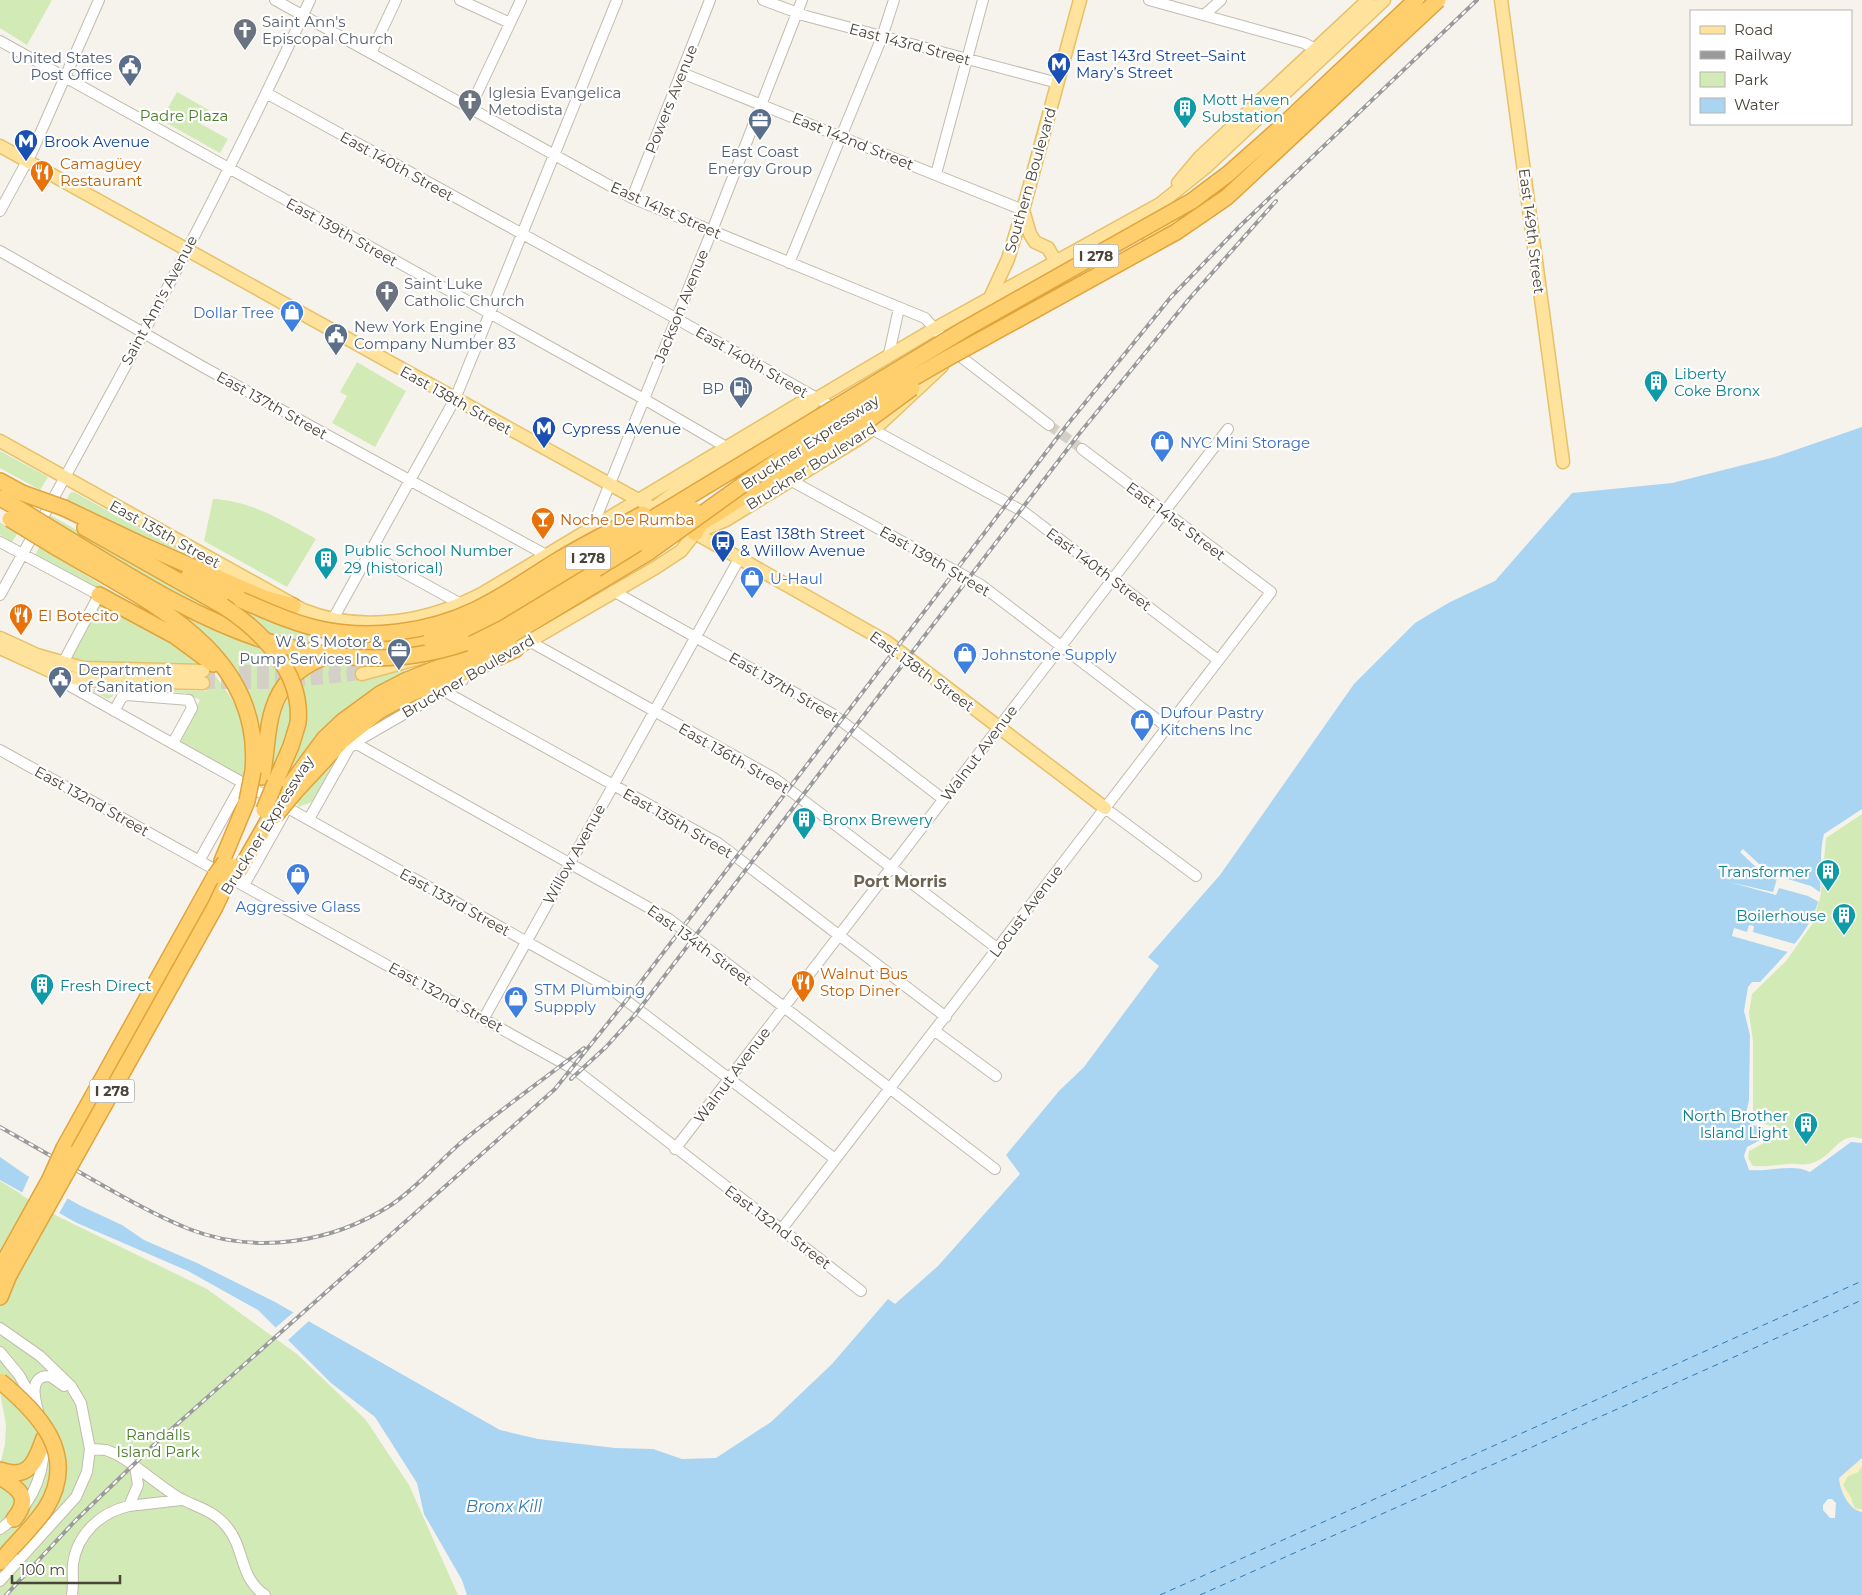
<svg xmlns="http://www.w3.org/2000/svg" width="1862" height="1595" font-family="Montserrat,sans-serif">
<rect width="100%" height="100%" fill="#f6f3ec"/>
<!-- green -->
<path fill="#d2eab5" d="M0 0H52L27 45 0 28Z
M177 92 209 110 201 124 228 139 220 153 161 120Z
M357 362 406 391 375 447 332 423 347 396 340 392Z
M0 451 48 477 40 490 0 468Z
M74 492 197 560 198 564 65 503 70 493Z
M213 499C249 500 286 522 316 539L287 587 204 541Z
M43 511 233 618 240 605 319 629 306 656C280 668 267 698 263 725L257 727C247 687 228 650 195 625 177 611 156 602 137 589 104 566 73 539 41 515Z
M0 522 17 534 12 542 0 535Z
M39 547 171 627 178 631 35 556Z
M100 600 111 604 207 666H104L70 659Z
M333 631 358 639 318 653Z
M360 657 363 679 404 669 405 673C356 697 321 731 287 772 298 751 306 732 307 708H292C291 724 277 774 264 781 273 748 281 680 317 665 330 659 347 660 360 657Z
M209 667C243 713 249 720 246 779L179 742 200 700 186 693 137 689 206 691Z
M461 676 435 688 361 732 343 746 312 802 298 807V804L292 801C321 766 353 726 394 704 415 692 438 684 461 676Z
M88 689H114L113 696 108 699Z
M1862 814V1139C1840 1131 1835 1153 1817 1161 1805 1167 1798 1163 1787 1164 1775 1165 1765 1167 1753 1166L1748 1158 1749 1151 1773 1138 1774 1127 1765 1124 1753 1116V1041L1749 1013 1752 994 1786 961 1813 923 1821 892 1826 838Z
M0 1181 57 1216 207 1289 297 1354 366 1420 409 1485 458 1595H0V1465L5 1444 6 1424 0 1393Z
M1861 1467H1862V1510L1855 1508 1843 1485 1848 1476 1858 1472Z"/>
<!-- sand -->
<path fill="#f9efc9" d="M1862 1458C1862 1469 1859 1472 1848 1476L1843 1485 1852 1499 1851 1503 1855 1508 1862 1510V1512C1849 1510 1840 1491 1839 1478Z"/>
<!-- water -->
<path fill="#a9d4f2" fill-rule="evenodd" d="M1862 427V809L1824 834C1819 853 1822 873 1820 892 1815 929 1783 956 1760 982H1752L1748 987 1744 1011 1750 1035 1749 1100 1745 1119 1752 1125 1763 1127 1764 1138 1747 1147 1744 1156 1749 1170C1768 1172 1793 1163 1810 1172L1851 1142 1862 1143V1458L1839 1478C1840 1491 1849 1510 1862 1512V1595H467L462 1580 424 1514 417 1483 375 1417 331 1383 258 1310 188 1271 77 1223 0 1180V1157L26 1175 81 1206 122 1225 144 1240 197 1263 275 1302 500 1430 538 1439 615 1448 653 1449 682 1459 716 1458 771 1422 832 1364 888 1299 895 1304 938 1266 1020 1174 1006 1155 1059 1091 1084 1067 1159 966 1148 957 1220 875 1354 684 1415 623 1450 602 1495 581 1572 493 1672 483 1775 457ZM1828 1499H1832L1836 1503 1835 1518H1830L1823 1510V1505Z"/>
<!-- pier -->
<path fill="#f6f3ec" d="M1743 849 1759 864 1783 871 1781 877 1811 886 1821 893 1819 902 1808 896 1779 888 1776 895 1729 882 1773 892 1778 875 1758 869 1740 852Z
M1749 925 1754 926 1753 932 1795 944 1788 952 1732 936 1734 928 1747 932Z
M30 1175 69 1196 58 1215 21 1195Z
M295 1311 310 1320 287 1341 274 1329Z"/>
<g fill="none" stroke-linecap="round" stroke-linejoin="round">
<!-- ferry -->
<path stroke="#2e7ab2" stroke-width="1" stroke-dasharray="6 5" stroke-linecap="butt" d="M1160 1595 1862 1281
M1200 1595 1862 1300"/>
<!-- minor-tunnel -->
<path stroke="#d4d0c8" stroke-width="10" stroke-dasharray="10 5" stroke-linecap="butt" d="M1049 425 1082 449"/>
<!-- major-tunnel -->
<path stroke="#d4d0c8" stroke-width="12" stroke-dasharray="12 6" stroke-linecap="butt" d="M203 671H280L360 663
M203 683H278L362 674"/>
<!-- minor casing -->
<g stroke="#c2bbae" stroke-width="12">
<path id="minor" d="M275 0 632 198 925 318 956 353 1049 425
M460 0 510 23
M763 0 806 16 1058 83
M1149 0 1304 43 1315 49
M1204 15 1221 0
M0 41 644 399 733 451
M371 53 396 0
M682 73 1023 210
M266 93 668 314 838 410
M470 108 521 0
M936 174 983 0
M632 198 710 0
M0 211 32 152 99 0
M0 251 205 368 546 555
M789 263 882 37 894 0
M889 354 899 308
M866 426 1024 512 1218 660
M790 480 981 585 1167 727
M592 528 715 223 802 0
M0 542 99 595 57 674 70 686 611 989 835 1159
M370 554 461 604
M613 591 831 713 943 799
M0 595C108 400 217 203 310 0
M333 619 455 399 617 0
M529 641 774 778 998 949
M442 690 718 843 946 1017
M114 711 122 697 127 695 189 700 192 708 173 743
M355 743 669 919 995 1169
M0 750 577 1071 861 1291
M1105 808 1196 876
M309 819 349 748 359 740 463 680
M199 861 243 782
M244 885 286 810
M484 1018 739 559
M935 1031 996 1076
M675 1149 1228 429
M781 1230 1271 592 1082 449
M0 1328 40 1356 71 1386 81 1403 90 1449 87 1472 76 1497 0 1581
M0 1352 19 1375 33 1400
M40 1418C36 1404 26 1375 50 1376L64 1386
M90 1449 106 1450 116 1454C138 1466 155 1483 176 1496 194 1507 213 1509 227 1527 245 1548 239 1578 265 1595
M129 1506 181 1500
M0 1529C28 1510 43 1481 44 1447
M72 1595C74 1585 72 1574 73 1564 77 1534 101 1512 129 1506L138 1485 135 1466"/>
</g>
<!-- major casing -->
<g stroke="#e6c16a" stroke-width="15">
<path id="major" d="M1501 0 1563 462
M0 146 669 517
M1178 183 1199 158 1368 0
M1023 210 1030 234 1035 242 1048 248 1056 262 1053 270
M1149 241 1165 229 1174 215
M989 300 1008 259 1023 210 1080 0
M0 441 303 610C363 634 429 622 485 592L799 404 816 399 936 328 1160 204 1206 167 1384 0
M647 513 695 477 807 411 816 399
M688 529 887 642 1105 808
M0 638 37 655 83 668 203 671
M0 648 57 674 82 680 203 683
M516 649 655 568 681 551 695 533 726 520 858 439 881 423 942 366
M362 674 420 658"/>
</g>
<!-- highway casing -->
<g stroke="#e0a43c" stroke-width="18">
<path id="highway" d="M0 481 22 493
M0 498 16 507
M64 508 142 545 264 598 293 606
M85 528 223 606
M695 533 700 524 797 463
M60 534C127 574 191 617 266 641
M54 546C142 599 264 648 253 771
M188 577 241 600
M99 595 175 636 213 664
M465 643 494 630 596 569
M262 777C267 754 266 730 273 709 294 642 375 649 430 640
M275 783 291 746 298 723
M287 789 324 739 343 721 380 694 407 680 493 646 649 552
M294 793 342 741 379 711 412 693 471 670 516 649
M222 861 247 801
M240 870 272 814
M64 1148 215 876
M0 1297 9 1275
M0 1470C29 1481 36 1461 44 1438
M0 1477C19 1488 32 1498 14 1519
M0 1562 11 1549"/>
</g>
<!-- minor -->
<use href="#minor" stroke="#fff" stroke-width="10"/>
<!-- major -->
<use href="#major" stroke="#ffe39c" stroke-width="12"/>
<!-- highway -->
<use href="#highway" stroke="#ffcf6e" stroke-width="15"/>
<!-- rail casing -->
<g stroke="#9a9a9a" stroke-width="4">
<path id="rail" d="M571 1079 606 1047 634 1016 1079 434 1189 299 1276 201
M0 1127C34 1146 68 1166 102 1185 130 1201 159 1217 189 1229 256 1255 332 1243 391 1205 417 1188 440 1160 464 1140 503 1108 544 1079 584 1048
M6 1595 75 1521 157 1442 555 1089 637 987 1067 425 1171 297 1241 225 1477 0"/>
</g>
<!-- rail -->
<use href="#rail" stroke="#fff" stroke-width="2" stroke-dasharray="5.5" stroke-linecap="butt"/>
<!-- highway-bridge casing -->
<g stroke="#e0a43c" stroke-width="18" stroke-linecap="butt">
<path id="highway-bridge" d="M797 463 870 419 912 388
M22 493 64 508
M16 507 60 534
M10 519 54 546
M649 552 752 478 825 429 946 359 1176 232 1227 197 1438 0
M596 569 693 509
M241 600C267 611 292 623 320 629 370 640 429 632 475 610 505 596 532 576 560 559 587 543 615 529 643 514
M223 606C262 631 303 673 298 723
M430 640 463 630 495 614 965 329 1192 201 1228 174 1280 128 1416 0
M266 641C333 660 398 666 465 643
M247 801 253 771
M264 810 275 783
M275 816 294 793
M215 876 225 862
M0 1269 49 1181 64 1148
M9 1275 215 907 234 867
M0 1381C39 1414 79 1454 46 1508 36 1523 23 1536 11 1549"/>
</g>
<!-- highway-bridge -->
<use href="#highway-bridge" stroke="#ffcf6e" stroke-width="15"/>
</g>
<!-- icons -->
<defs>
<g id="church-pin" transform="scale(1.25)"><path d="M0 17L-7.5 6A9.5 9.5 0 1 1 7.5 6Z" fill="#6b7280" stroke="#fff"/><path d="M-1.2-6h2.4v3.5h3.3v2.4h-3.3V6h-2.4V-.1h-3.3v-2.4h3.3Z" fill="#fff"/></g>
<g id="metro-pin" transform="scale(1.25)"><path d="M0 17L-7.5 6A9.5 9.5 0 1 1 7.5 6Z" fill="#1a4fb4" stroke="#fff"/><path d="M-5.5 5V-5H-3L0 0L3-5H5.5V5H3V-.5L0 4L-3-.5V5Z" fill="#fff"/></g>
<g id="civic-pin" transform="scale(1.25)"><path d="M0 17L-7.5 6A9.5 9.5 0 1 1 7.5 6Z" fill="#5c6f8a" stroke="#fff"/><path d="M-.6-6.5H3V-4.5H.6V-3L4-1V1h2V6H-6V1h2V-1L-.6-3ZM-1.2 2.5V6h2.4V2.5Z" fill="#fff"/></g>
<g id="building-pin" transform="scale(1.25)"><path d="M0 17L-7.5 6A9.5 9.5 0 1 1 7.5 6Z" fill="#0f9aa8" stroke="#fff"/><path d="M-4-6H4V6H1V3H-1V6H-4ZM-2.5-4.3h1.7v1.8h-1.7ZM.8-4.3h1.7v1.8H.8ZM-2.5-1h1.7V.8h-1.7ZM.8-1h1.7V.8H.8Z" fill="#fff"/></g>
<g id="office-pin" transform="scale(1.25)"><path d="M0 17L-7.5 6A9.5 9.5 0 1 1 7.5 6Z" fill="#5c6f8a" stroke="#fff"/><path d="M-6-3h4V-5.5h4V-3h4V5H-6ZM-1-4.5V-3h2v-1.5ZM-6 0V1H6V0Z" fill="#fff"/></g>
<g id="restaurant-pin" transform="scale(1.25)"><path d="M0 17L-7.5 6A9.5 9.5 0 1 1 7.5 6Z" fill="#e8710a" stroke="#fff"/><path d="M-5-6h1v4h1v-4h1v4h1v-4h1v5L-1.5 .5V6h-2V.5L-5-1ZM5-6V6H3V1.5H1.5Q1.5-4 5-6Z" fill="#fff"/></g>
<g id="shop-pin" transform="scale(1.25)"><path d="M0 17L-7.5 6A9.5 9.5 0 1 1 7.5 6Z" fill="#3f7fe0" stroke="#fff"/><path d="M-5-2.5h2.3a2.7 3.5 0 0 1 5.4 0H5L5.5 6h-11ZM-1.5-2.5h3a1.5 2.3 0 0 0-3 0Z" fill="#fff"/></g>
<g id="fuel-pin" transform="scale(1.25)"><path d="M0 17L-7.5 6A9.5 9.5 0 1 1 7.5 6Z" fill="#5c6f8a" stroke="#fff"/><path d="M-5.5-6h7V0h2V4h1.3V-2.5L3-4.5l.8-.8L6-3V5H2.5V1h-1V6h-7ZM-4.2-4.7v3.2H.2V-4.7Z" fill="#fff"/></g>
<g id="bar-pin" transform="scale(1.25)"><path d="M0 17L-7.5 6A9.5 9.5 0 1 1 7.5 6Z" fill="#e8710a" stroke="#fff"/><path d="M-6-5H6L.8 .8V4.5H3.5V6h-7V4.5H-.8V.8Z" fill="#fff"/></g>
<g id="bus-pin" transform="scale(1.25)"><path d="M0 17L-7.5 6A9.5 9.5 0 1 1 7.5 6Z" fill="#1a4fb4" stroke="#fff"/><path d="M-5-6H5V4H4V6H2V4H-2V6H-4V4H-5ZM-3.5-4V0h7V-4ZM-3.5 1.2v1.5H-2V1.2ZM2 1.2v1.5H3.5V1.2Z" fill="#fff"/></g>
</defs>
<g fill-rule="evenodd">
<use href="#church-pin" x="245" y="30"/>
<use href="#metro-pin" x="1059" y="64"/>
<use href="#civic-pin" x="130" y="66"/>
<use href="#church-pin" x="470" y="101"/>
<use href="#building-pin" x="1185" y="108"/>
<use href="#office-pin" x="760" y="120"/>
<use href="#metro-pin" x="26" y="141"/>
<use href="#restaurant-pin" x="42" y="172"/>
<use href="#church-pin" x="387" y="292"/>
<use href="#shop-pin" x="292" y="312"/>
<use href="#civic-pin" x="336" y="335"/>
<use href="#building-pin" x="1656" y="382"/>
<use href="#fuel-pin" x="741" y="388"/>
<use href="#metro-pin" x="544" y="428"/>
<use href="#shop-pin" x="1162" y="442"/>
<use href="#bar-pin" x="543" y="519"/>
<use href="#bus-pin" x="723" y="542"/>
<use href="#building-pin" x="326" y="559"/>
<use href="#shop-pin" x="752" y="578"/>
<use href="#restaurant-pin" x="21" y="615"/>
<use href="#office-pin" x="399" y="650"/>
<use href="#shop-pin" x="965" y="654"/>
<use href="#civic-pin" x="60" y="678"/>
<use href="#shop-pin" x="1142" y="721"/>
<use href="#building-pin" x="804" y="819"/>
<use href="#building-pin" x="1828" y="871"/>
<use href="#shop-pin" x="298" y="875"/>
<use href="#building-pin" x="1844" y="915"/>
<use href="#restaurant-pin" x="803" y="982"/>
<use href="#building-pin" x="42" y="985"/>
<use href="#shop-pin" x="516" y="998"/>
<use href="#building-pin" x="1806" y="1124"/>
</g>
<g text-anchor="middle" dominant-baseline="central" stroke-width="4.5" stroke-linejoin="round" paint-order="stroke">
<!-- shield labels -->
<g fill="#fff" stroke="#817c74" stroke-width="1">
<rect x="1073.5" y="244.5" width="45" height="23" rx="4"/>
<rect x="565.5" y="546.5" width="45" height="23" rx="4"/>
<rect x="89.5" y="1079.5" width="45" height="23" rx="4"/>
</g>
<g font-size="14" font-weight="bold" fill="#4b4439">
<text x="1096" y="256">I 278</text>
<text x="588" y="558">I 278</text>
<text x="112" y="1091">I 278</text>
</g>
<!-- worship labels -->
<g font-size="15" fill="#5b616d" stroke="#fff" text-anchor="start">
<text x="262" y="21">Saint Ann's<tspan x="262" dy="17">Episcopal Church</tspan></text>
<text x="488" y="92">Iglesia Evangelica<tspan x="488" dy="17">Metodista</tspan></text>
<text x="404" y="283">Saint Luke<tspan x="404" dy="17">Catholic Church</tspan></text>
</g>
<!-- street labels -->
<g font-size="15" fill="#4b4439" stroke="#fff">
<text transform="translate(910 44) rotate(15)">East 143rd Street</text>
<text transform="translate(671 99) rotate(-68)">Powers Avenue</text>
<text transform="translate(853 141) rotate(22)">East 142nd Street</text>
<text transform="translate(397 166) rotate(29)">East 140th Street</text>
<text transform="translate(1030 180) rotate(-74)">Southern Boulevard</text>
<text transform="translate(666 210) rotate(24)">East 141st Street</text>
<text transform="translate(1532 231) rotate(83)">East 149th Street</text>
<text transform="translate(342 232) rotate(29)">East 139th Street</text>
<text transform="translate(159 300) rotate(-62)">Saint Ann's Avenue</text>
<text transform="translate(681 306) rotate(-68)">Jackson Avenue</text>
<text transform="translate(752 362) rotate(30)">East 140th Street</text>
<text transform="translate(456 400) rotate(29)">East 138th Street</text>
<text transform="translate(272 405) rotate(29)">East 137th Street</text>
<text transform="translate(810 442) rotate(-33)">Bruckner Expressway</text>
<text transform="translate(811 466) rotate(-32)">Bruckner Boulevard</text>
<text transform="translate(1176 521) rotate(37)">East 141st Street</text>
<text transform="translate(165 534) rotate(29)">East 135th Street</text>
<text transform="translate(935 561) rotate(30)">East 139th Street</text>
<text transform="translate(1099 569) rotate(37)">East 140th Street</text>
<text transform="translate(922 671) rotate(36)">East 138th Street</text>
<text transform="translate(468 676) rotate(-30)">Bruckner Boulevard</text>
<text transform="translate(784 687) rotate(30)">East 137th Street</text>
<text transform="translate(979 753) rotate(-53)">Walnut Avenue</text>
<text transform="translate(734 758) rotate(30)">East 136th Street</text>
<text transform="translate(92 801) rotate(29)">East 132nd Street</text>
<text transform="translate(678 823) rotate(30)">East 135th Street</text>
<text transform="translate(267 825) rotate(-58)">Bruckner Expressway</text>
<text transform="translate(574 854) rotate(-61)">Willow Avenue</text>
<text transform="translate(455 902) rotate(29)">East 133rd Street</text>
<text transform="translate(1026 911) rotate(-53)">Locust Avenue</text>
<text transform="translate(700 945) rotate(36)">East 134th Street</text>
<text transform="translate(446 997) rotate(29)">East 132nd Street</text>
<text transform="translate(732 1075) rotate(-53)">Walnut Avenue</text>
<text transform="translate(778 1227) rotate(37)">East 132nd Street</text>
</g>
<!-- transit labels -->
<g font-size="15" fill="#164399" stroke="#fff" text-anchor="start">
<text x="1076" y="55">East 143rd Street–Saint<tspan x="1076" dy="17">Mary’s Street</tspan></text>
<text x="44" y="141">Brook Avenue</text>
<text x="562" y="428">Cypress Avenue</text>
<text x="740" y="533">East 138th Street<tspan x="740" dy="17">&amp; Willow Avenue</tspan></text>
</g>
<!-- service labels -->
<g font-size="15" fill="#4e5e75" stroke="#fff" text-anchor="end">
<text x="112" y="57">United States<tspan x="112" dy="17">Post Office</tspan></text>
<text x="760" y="151" text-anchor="middle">East Coast<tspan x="760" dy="17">Energy Group</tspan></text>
<text x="354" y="326" text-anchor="start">New York Engine<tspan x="354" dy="17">Company Number 83</tspan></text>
<text x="724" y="388">BP</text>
<text x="382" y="641">W &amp; S Motor &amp;<tspan x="382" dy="17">Pump Services Inc.</tspan></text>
<text x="78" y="669" text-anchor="start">Department<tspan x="78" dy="17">of Sanitation</tspan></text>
</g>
<!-- culture labels -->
<g font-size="15" fill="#0d838f" stroke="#fff" text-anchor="start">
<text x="1202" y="99">Mott Haven<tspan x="1202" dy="17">Substation</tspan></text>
<text x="1674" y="373">Liberty<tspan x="1674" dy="17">Coke Bronx</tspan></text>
<text x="344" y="550">Public School Number<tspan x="344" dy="17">29 (historical)</tspan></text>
<text x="822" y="819">Bronx Brewery</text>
<text x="1810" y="871" text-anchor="end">Transformer</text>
<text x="1826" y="915" text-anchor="end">Boilerhouse</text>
<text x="60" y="985">Fresh Direct</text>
<text x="1788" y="1115" text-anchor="end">North Brother<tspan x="1788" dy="17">Island Light</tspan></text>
</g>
<!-- park labels -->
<g font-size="15" fill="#4a7f2a" stroke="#fff">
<text x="184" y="115">Padre Plaza</text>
<text x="158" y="1434">Randalls<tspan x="158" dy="17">Island Park</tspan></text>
</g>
<!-- food labels -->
<g font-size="15" fill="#c56008" stroke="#fff" text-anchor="start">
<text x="60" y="163">Camagüey<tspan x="60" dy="17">Restaurant</tspan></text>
<text x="560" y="519">Noche De Rumba</text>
<text x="38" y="615">El Botecito</text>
<text x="820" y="973">Walnut Bus<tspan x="820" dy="17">Stop Diner</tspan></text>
</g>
<!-- shop labels -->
<g font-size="15" fill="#366cbe" stroke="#fff" text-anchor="start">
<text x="274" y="312" text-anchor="end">Dollar Tree</text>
<text x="1180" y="442">NYC Mini Storage</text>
<text x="770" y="578">U-Haul</text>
<text x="982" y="654">Johnstone Supply</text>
<text x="1160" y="712">Dufour Pastry<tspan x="1160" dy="17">Kitchens Inc</tspan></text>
<text x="298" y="906" text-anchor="middle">Aggressive Glass</text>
<text x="534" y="989">STM Plumbing<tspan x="534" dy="17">Suppply</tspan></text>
</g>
<!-- neighbourhood labels -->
<g font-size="16" font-weight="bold" fill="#6e6250" stroke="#fff">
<text x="900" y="881">Port Morris</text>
</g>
<!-- water labels -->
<g font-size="16" font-style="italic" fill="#2e7ab2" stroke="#fff">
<text x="504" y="1506">Bronx Kill</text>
</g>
</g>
<!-- legend -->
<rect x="1690" y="10" width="162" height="115" fill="#ffffff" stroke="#b7b4b0"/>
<rect x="1700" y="26" width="25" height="8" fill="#ffe39c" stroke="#b7b4b0"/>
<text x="1734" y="35" font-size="15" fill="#4b4439">Road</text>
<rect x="1700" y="51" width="25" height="8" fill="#9a9a9a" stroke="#b7b4b0"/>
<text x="1734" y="60" font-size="15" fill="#4b4439">Railway</text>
<rect x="1700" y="72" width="25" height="15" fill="#d2eab5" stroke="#b7b4b0"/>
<text x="1734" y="85" font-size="15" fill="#4b4439">Park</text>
<rect x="1700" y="98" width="25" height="15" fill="#a9d4f2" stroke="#b7b4b0"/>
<text x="1734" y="110" font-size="15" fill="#4b4439">Water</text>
<!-- scale -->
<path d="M12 1575v8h108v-8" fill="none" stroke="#4b4439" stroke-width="2.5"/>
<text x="20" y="1575" font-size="15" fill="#4b4439" stroke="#ffffff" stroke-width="4" paint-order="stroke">100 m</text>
</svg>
